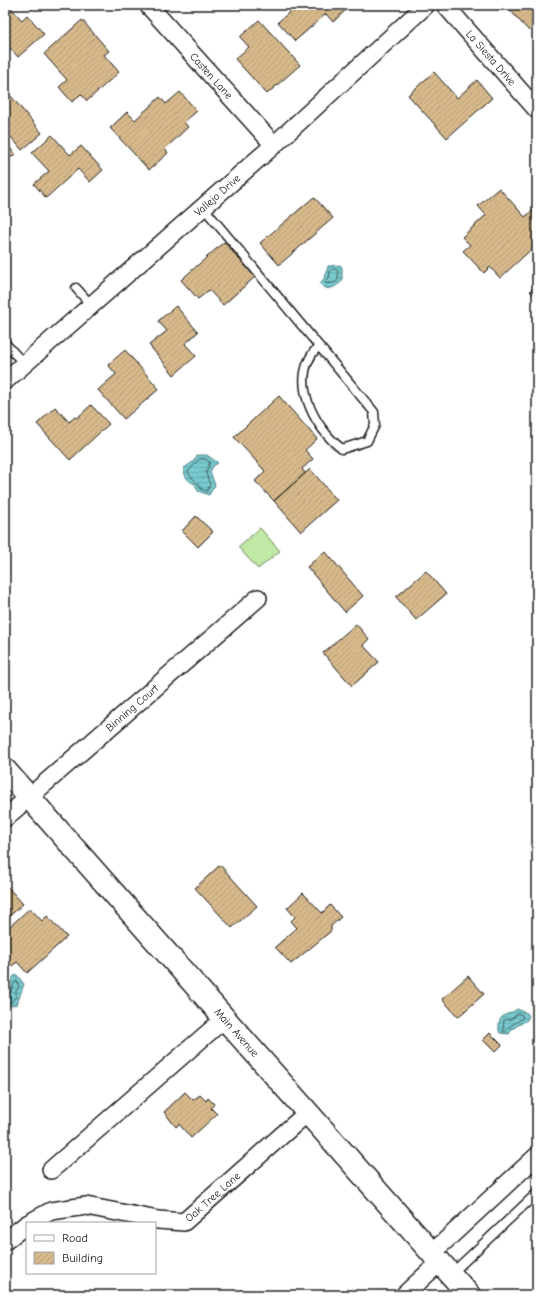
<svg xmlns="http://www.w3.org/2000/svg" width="542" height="1300" font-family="'Comic Neue',sans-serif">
<defs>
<pattern id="water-rules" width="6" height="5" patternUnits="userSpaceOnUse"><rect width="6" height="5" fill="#78cacf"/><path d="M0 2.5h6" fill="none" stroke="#67adb1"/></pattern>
<pattern id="building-hatch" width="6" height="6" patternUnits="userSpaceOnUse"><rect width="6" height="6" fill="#d7b98b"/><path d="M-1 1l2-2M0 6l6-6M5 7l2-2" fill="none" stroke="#b89e77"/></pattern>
</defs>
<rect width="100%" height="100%" fill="#fff"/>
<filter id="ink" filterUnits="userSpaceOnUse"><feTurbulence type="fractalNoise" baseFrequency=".025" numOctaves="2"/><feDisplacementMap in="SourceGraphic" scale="8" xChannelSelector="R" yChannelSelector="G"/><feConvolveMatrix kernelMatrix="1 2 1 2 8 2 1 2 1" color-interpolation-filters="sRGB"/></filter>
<g filter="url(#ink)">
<!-- pitch -->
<path fill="#c0e9a5" stroke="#6e8260" d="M260 528 280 551 258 569 238 547Z"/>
<!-- water -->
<path fill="url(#water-rules)" stroke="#538487" d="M340 265 342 267V281C335 288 327 292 320 284L325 277 328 266Z
M198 455H207L218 463 213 466 210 472 215 485 209 495 198 491 195 484C188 481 184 477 184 468L193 462Z
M17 975 24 984 17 1004 9 1006 5 1002 8 986 14 976Z
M517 1009 527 1013 529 1016 527 1020 512 1029 509 1034 500 1033C498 1030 499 1028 499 1024 500 1013 510 1015 517 1009Z"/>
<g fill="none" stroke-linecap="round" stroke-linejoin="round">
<!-- shore -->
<path stroke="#416264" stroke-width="1" d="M335 269 338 271V280L334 283 326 284 325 282 329 278 330 271Z
M200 459H205L210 462 206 473 210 485 207 491 201 489C198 481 191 479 188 472Z
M17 981 19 987 16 991V997L11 1002 6 997 10 993 15 982Z
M518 1014 522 1015 523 1018 510 1026 506 1031H503L504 1020 511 1019Z"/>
</g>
<!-- building -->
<path fill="url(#building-hatch)" stroke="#1c1c1c" d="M298 5H345L348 8 333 22 326 14 295 41 278 22Z
M511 5H537V23L529 31 508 8Z
M10 7 22 20 27 15 44 34 18 57 8 46 5 49V12Z
M82 20 109 51 104 55 119 72 87 101 81 94 72 102 59 87 67 80 44 54Z
M259 20 300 65 267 94 235 59 249 47 240 37Z
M434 72 457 98 477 80 492 98 447 138 408 95Z
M180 92 197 111 184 122 188 127 165 149 168 153 149 170 110 128 127 112 135 120 160 97 166 104Z
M10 95 42 133 22 150 5 130V99Z
M52 135 70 155 81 146 103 170 90 182 78 169 46 198 34 184 49 171 32 153Z
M5 142 15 154 5 163Z
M499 188 525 217 533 210 537 214V244L500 278 490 267 484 273 463 251 470 245 462 237 486 215 478 206Z
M314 197 333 218 279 265 260 243Z
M224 242 255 277 223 305 209 290 198 299 181 280Z
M537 285V299L530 291Z
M176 306 198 332 185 344 196 356 174 375 149 345 167 331 158 321Z
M125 350 159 389 124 419 98 390 116 374 108 365Z
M279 396 317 439 305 450 313 459 302 469 305 473 274 501 255 481 265 471 234 437Z
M91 405 109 424 70 460 37 424 55 407 69 422 75 417 77 418Z
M310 469 337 500 301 532 274 501Z
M196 516 213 532 198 547 182 531Z
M325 551 363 596 345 612 307 567Z
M426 571 446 594 416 620 396 597Z
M356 624 369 639 363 645 379 662 352 686 323 653Z
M220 865 257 906 232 928 195 888Z
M5 884 23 904 5 920Z
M303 893 322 913 330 905 341 917 331 926V931L291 964 275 947 297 928 291 921 295 917 287 908Z
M30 908 42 921 47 916 67 937 27 973 17 962 10 968 5 963V931Z
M468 976 484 994 458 1017 442 999Z
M490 1033 502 1045 495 1052 483 1040Z
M185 1092 193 1100 200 1095 206 1101 208 1098 214 1104 211 1108 217 1114 191 1138 179 1124 176 1127 164 1112Z"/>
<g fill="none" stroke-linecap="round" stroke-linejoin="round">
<!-- lane casing -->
<g stroke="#1c1c1c" stroke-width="11">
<path id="lane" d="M203 207 374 412 375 425 367 441 342 449C313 427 287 377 319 346
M76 288 91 305
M5 343 24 364
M451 1274 537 1193"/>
</g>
<!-- street casing -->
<g stroke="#1c1c1c" stroke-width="20">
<g id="street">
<path id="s1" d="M148 5 274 145"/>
<path id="s2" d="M445 5 537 110"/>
<path id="s3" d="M5 381 274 145 426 5"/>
<path id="s4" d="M5 818 258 598"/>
<path d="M51 1170 224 1019"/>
<path id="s5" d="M29 1223 51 1211 86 1206 158 1220 184 1222 307 1113"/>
<path d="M5 1241 27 1224"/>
<path d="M432 1253 537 1156"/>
<path d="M404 1295 440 1262"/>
</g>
</g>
<!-- secondary casing -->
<g stroke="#1c1c1c" stroke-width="25">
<g id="secondary">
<path id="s6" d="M5 770 469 1295"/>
</g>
</g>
<!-- lane -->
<use href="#lane" stroke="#fff" stroke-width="8"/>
<!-- street -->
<use href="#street" stroke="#fff" stroke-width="17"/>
<!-- secondary -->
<use href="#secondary" stroke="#fff" stroke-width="22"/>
</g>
</g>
<g text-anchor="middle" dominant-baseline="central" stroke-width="3.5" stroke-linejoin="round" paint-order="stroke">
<!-- street labels -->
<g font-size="11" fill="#1c1c1c" stroke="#fff">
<text stroke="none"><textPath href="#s2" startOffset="70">La Siesta Drive</textPath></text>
<text stroke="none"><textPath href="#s1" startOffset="95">Casten Lane</textPath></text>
<text stroke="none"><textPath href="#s3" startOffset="282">Vallejo Drive</textPath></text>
<text stroke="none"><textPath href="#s4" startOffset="168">Binning Court</textPath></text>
<text stroke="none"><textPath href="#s6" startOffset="350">Main Avenue</textPath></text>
<text stroke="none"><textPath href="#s5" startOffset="198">Oak Tree Lane</textPath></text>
</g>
</g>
<!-- margin -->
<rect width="542" height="1300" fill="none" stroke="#fff" stroke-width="20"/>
<rect x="10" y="10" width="522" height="1280" fill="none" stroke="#1c1c1c" stroke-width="1.5" filter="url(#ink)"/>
<!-- legend -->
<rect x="26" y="1222" width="130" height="52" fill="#ffffff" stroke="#a4a4a4"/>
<rect x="34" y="1235" width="20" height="6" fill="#ffffff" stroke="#a4a4a4"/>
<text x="62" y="1242" font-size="12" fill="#1c1c1c">Road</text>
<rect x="34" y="1252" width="20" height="12" fill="url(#building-hatch)" stroke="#a4a4a4"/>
<text x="62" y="1262" font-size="12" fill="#1c1c1c">Building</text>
</svg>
